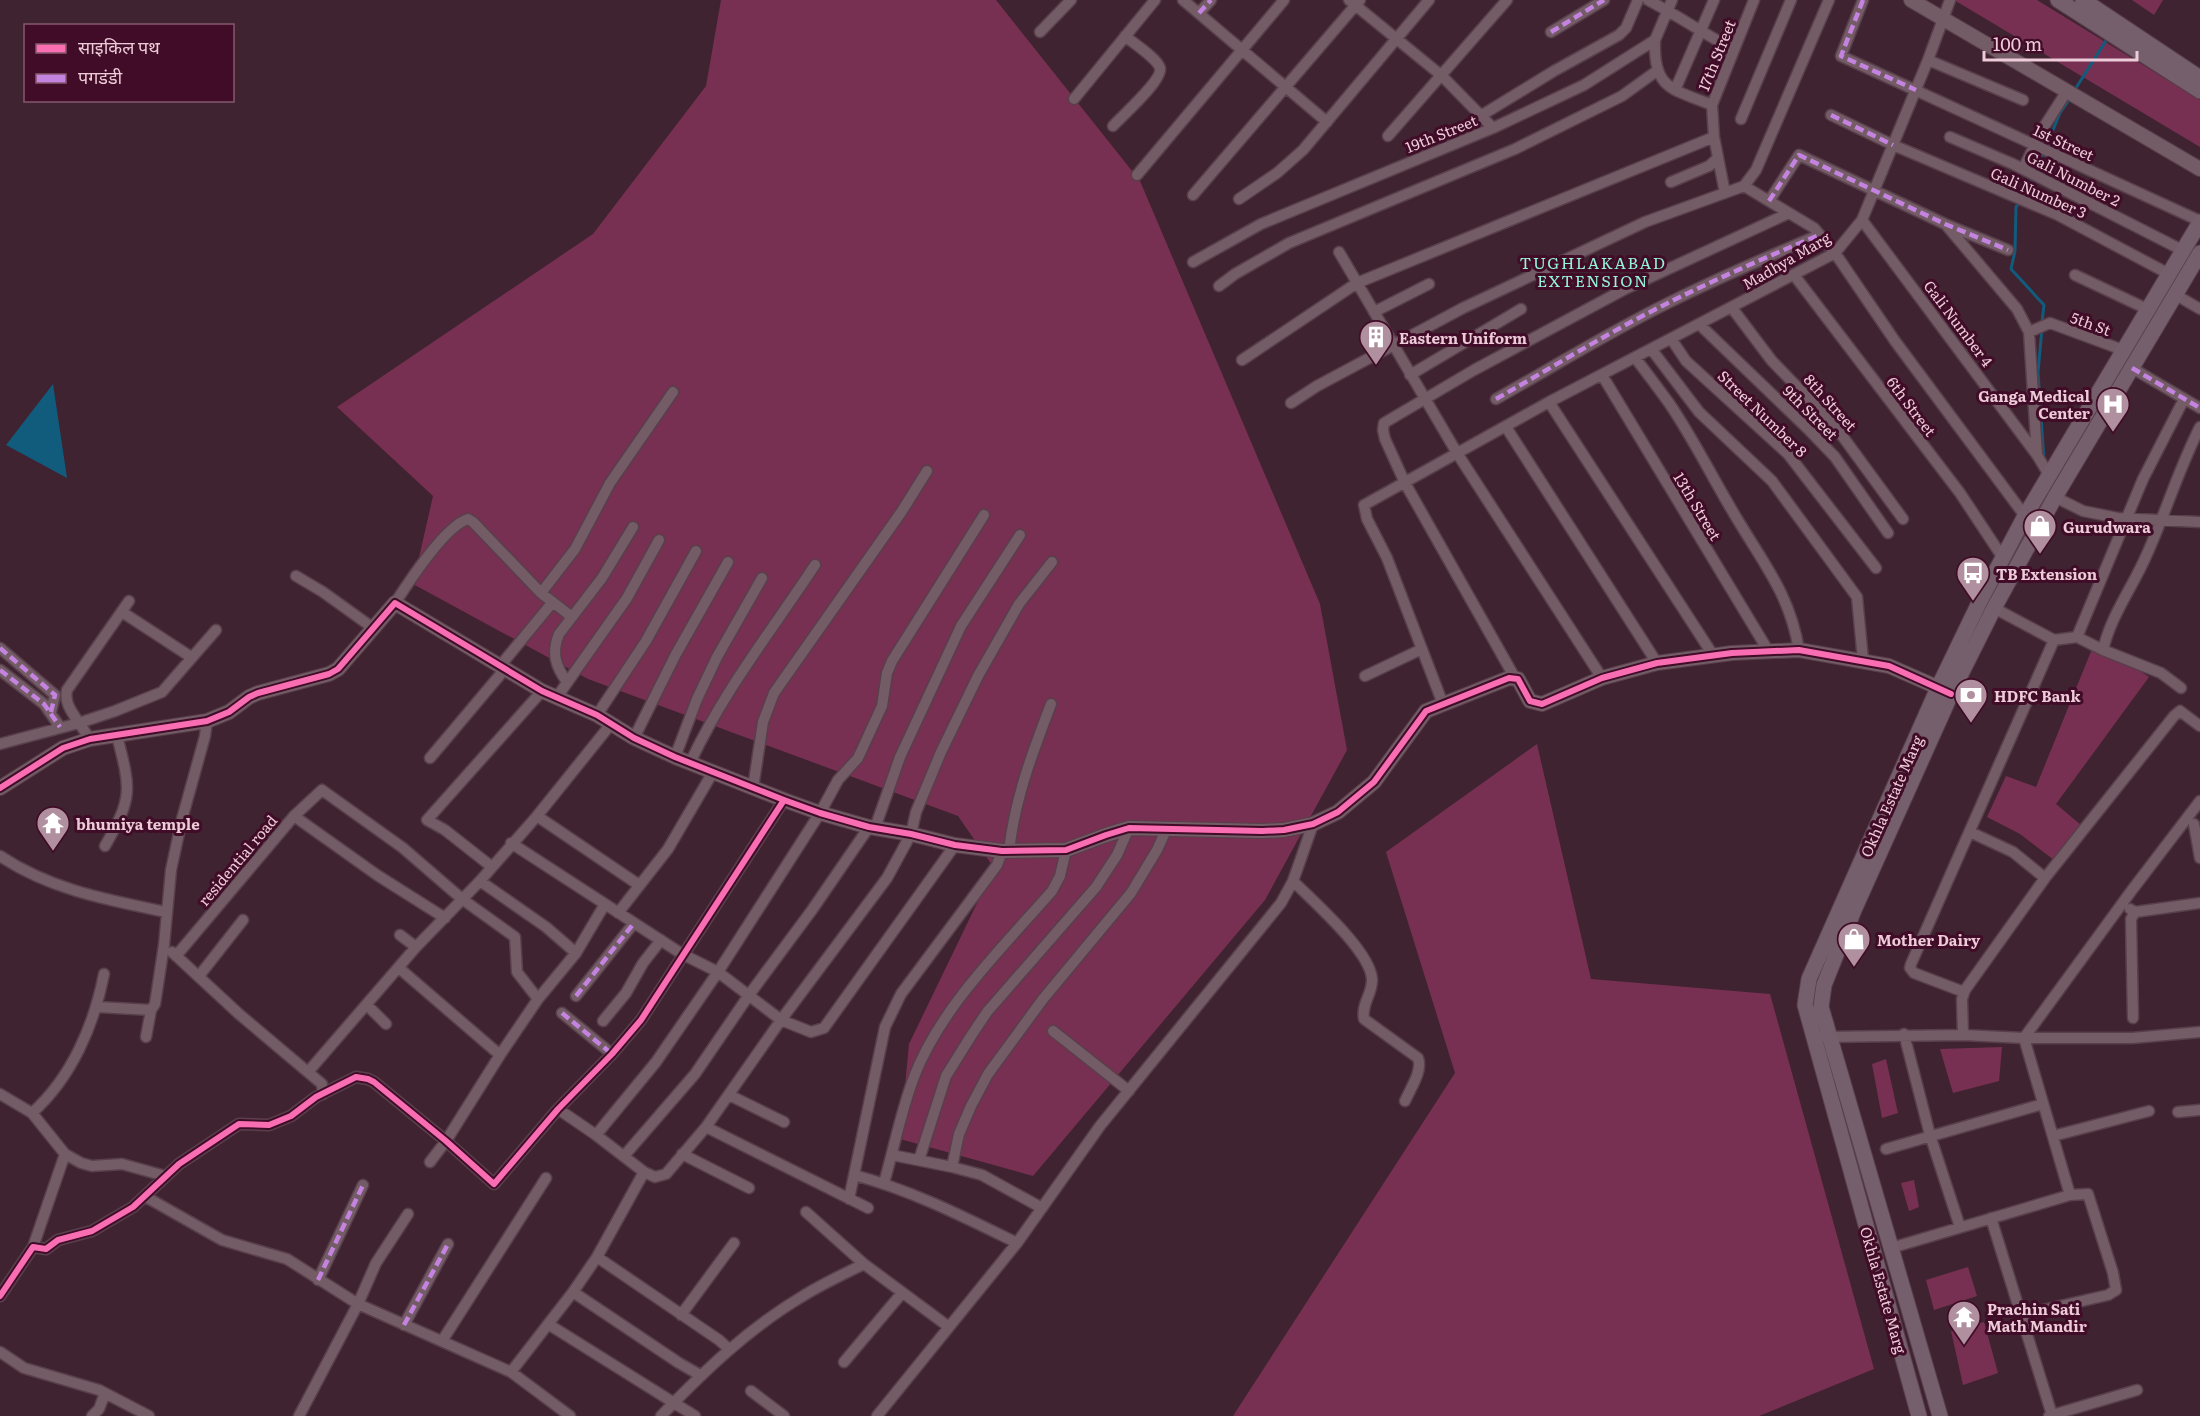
<svg xmlns="http://www.w3.org/2000/svg" width="2200" height="1416" font-family="Literata,'Noto Sans Devanagari',serif">
<rect width="100%" height="100%" fill="#402331"/>
<!-- green -->
<path fill="#773052" d="M721 0H996L1140 181 1320 604 1347 750 1265 900 1033 1176 900 1139 909 1044 994 868 958 816 588 679 413 584 433 496 337 407 593 234 706 86Z
M1954 0H2037L2200 100V147Z
M2132 0H2163L2154 15Z
M2092 649 2125 661 2149 677 2056 804 2081 825 2054 860 2020 834 1987 817 2006 776 2036 787Z
M1537 744 1591 979 1770 994 1874 1369 1759 1416H1233L1455 1073 1386 852Z
M2002 1047 1999 1081 1953 1093 1940 1049Z
M1886 1059 1898 1113 1882 1118 1872 1064Z
M1914 1180 1919 1207 1909 1211 1901 1183Z
M1968 1267 1977 1296 1934 1310 1926 1280Z
M1984 1322 1998 1373 1963 1385 1951 1331Z"/>
<!-- water -->
<path fill="#115b7c" d="M53 384 67 478 6 445Z"/>
<g fill="none" stroke-linecap="round" stroke-linejoin="round">
<!-- stream -->
<path stroke="#115b7c" stroke-width="3" d="M2074 91 2107 39
M2046 147 2060 113 2071 97
M2035 172 2043 153
M2024 196 2033 178
M2020 202 2016 207 2015 251 2011 269 2044 305 2042 322
M2042 328 2038 372 2044 460"/>
<!-- minor casing -->
<g stroke="#583f4b" stroke-width="13">
<path id="minor" d="M1183 0 1327 122
M1349 0 1442 76 1493 128
M1648 0C1677 15 1704 34 1733 49
M1863 0 1841 56 2200 221
M1199 13 1211 0
M1040 32 1071 0
M1551 32 1604 0
M1655 40C1653 89 1672 89 1712 105
M1928 60 2023 100
M1675 90 1714 0
M1074 99 1155 0
M1482 115 1554 71 1619 35 1626 28 1638 0
M1831 115 1893 145 2058 215 2169 274
M1741 119 1791 0
M1113 126C1122 116 1163 80 1160 68 1157 58 1133 43 1125 36
M1388 136 1507 0
M1950 137 2013 164 2182 250
M2023 169 2042 130 2067 91
M1137 175 1284 0
M1671 182 1709 166 1718 158
M1744 186 1814 228 1835 253 1895 341 2025 516
M1725 193 1714 137 1712 105 1754 0
M1193 195 1360 0
M1239 199 1277 173 1303 150 1429 0
M1769 201 1799 155 1945 224 2008 250
M1862 220 2037 455 2049 475
M1947 226 2017 309 2029 332 2037 455
M1339 252 1457 453 1602 678
M1193 262 1261 224 1493 128 1584 85 1655 40 1672 0
M1794 275 1960 493 2003 558
M2075 275 2147 309
M1219 286 1235 274 1289 243 1515 149 1622 96 1658 70
M2176 295 2200 309
M1732 308 1772 361 1835 426 1903 519
M1374 312 1429 284
M1700 325 1808 429 1835 457 1888 533
M2029 332 2050 323 2123 350
M1672 340 1686 361 1788 454 1876 568
M1652 350 1699 412 1772 481 1857 597 1863 660
M1636 359C1647 373 1658 388 1669 403 1695 441 1715 483 1739 522 1766 567 1790 596 1799 650
M1242 360 1357 283 1714 137
M2132 368 2200 408
M1410 375 1521 309
M1602 375 1769 652
M1496 399C1553 367 1609 332 1668 303 1718 278 1769 256 1819 235
M1549 402 1713 655
M1291 403 1317 386 1463 308 1645 222 1744 186 1756 170 1829 0
M1506 427 1657 663
M2055 497 2083 511 2118 518 2200 522
M296 576 323 592 373 628
M541 593 575 549 610 483 673 392
M129 601 67 690C64 703 72 712 79 723L115 711 162 692 216 630
M395 603C408 583 445 526 468 519L473 522 541 593 572 617
M1994 608 2054 640 2077 637 2103 650 2161 673 2181 688
M122 612 191 657
M2077 637 2143 479 2184 399
M0 648 55 695 51 712
M2103 650C2111 615 2133 587 2147 554 2166 512 2179 468 2200 427
M500 666 552 603
M0 670 44 704 60 727
M1365 676 1422 649
M1515 678 1405 483 1385 439 1383 430 1384 423 1474 370 1625 289 1789 213
M567 682C556 667 551 653 559 634L602 578 633 527
M557 697 627 598 659 540
M1443 704 1387 558 1367 519 1364 505 1549 402 1835 253 1862 220 1928 60 1950 0
M597 715 646 641 696 551
M634 738 676 654 728 562
M0 744 79 723 90 739
M675 757 697 699 717 657 762 578
M430 758 505 669
M690 763C723 692 772 630 815 565
M753 788 763 722 774 693 902 511 927 471
M294 816 377 875 445 918
M537 816 639 885
M2194 824 2200 858
M875 828 900 757 961 626 1020 535
M1970 832 2013 852 2045 878
M511 843 682 954 718 972 781 1020 811 1032 824 1028 955 845
M105 846C133 797 131 790 117 736
M1009 851C1015 798 1032 754 1051 704
M0 856C51 890 108 900 166 912
M492 867 445 830 427 820 542 691
M480 881 546 927 576 953
M1293 881C1314 902 1370 951 1372 979 1373 993 1361 1004 1364 1019L1418 1058C1423 1071 1410 1089 1405 1101
M2130 909 2135 912 2200 903
M618 913 668 849 713 772
M400 935 416 947
M172 952 239 1014 322 1084 323 1094
M176 956 294 816 322 790 403 848 462 899 515 937 517 972 538 999
M399 968 500 1055
M199 976 243 920
M1964 992 1914 973 1910 968 1911 964 2054 640
M576 996 634 923
M367 1005 386 1024
M98 1007 151 1010
M562 1013 612 1054
M2133 1018 2131 919 2135 912
M603 1021 626 993 643 963 661 940
M1053 1031 1129 1091
M1904 1034 1930 1135 1960 1227
M1963 1035 1962 999 1965 990 2045 878 2174 716 2180 711 2200 726
M146 1037 151 1010 155 1004 164 945 171 870 182 819 205 736 207 721
M1823 1037 1963 1035 2024 1038H2132L2200 1032
M308 1072 416 947 480 881 537 816 611 724
M0 1094 32 1113 65 1154 81 1163 92 1166 122 1164 165 1176
M729 1095 784 1122
M558 1109 596 1135 644 1172 655 1177 666 1174 706 1127 781 1020 887 878 911 834 916 812 941 752 978 676 1019 604 1052 562
M2178 1112 2200 1110
M32 1113C72 1077 94 1025 104 974
M706 1127 868 1208
M596 1135 656 1062 718 972 820 813 838 780 858 758 882 706 887 673 892 661 984 515
M2053 1136 2149 1111
M1886 1149 2043 1104
M682 1154 749 1188
M892 1155 952 1167 982 1175 1042 1208
M624 1156 695 1074 749 995 812 910 869 827
M919 1160 946 1076 971 1036 987 1012 1096 887 1117 855 1129 828
M430 1162 446 1141 500 1055 538 999 576 953 605 904
M952 1167 959 1134 971 1106 988 1074 1043 999 1131 893 1157 850 1167 828
M854 1175C911 1190 964 1217 1017 1243
M884 1183C894 1148 901 1111 914 1077 940 1008 1004 946 1052 891L1060 876 1066 850
M2070 1195 2024 1038 2132 890 2200 801
M146 1197 222 1240 287 1259 358 1304 511 1372 570 1416
M849 1199 885 1027 901 994 997 865 1002 851
M806 1212 864 1264 949 1327
M1991 1218 2052 1415
M33 1247 65 1154
M1891 1248 2070 1195 2088 1194 2113 1273 2116 1290 2108 1295 2022 1315
M597 1257 719 1340 729 1349
M318 1280 363 1185
M573 1292 679 1363 700 1375
M0 1296 33 1247 46 1249 58 1240 92 1231 133 1207 179 1164 239 1124 269 1125 291 1116 316 1097 356 1077 368 1079 374 1082 446 1141 494 1184 558 1109 612 1054 641 1020 784 800
M681 1315 734 1243
M548 1324 695 1416
M404 1325 448 1244
M442 1341 546 1178
M0 1352 24 1368 99 1390 149 1416
M844 1362 902 1293
M511 1372 573 1292 597 1257 644 1172
M751 1391 784 1416
M92 1416 99 1409 105 1393
M299 1416 358 1304 376 1263 408 1214
M661 1416C704 1371 749 1328 803 1296 822 1284 844 1274 864 1264
M877 1416 1017 1243 1100 1126 1281 903 1293 881 1313 824
M2049 1416 2137 1390"/>
</g>
<!-- tertiary casing -->
<g stroke="#583f4b" stroke-width="16">
<path id="tertiary" d="M1911 0 2200 169
M0 788 63 748 90 739 207 721 229 712 249 697 258 693 329 674 338 669 395 603 542 691 597 715 634 738 675 757 784 800 820 813 869 827 911 834 955 845 1002 851 1066 850 1106 835 1129 828 1262 831 1284 830 1313 824 1338 812 1374 782 1426 711 1509 678 1518 679 1530 701 1542 704 1602 678 1657 663 1732 653 1799 650 1889 666 1946 691"/>
</g>
<!-- secondary casing -->
<g stroke="#583f4b" stroke-width="17">
<path id="secondary" d="M2058 0 2200 91
M2083 0 2200 78
M1919 1416 1805 1005 1809 979 1938 688 1980 601 2025 516 2200 222
M1940 1416 1821 1007 1824 985 1854 910 1951 694 1994 608 2055 497 2200 253"/>
</g>
<!-- minor -->
<use href="#minor" stroke="#735c66" stroke-width="10"/>
<!-- tertiary -->
<use href="#tertiary" stroke="#735c66" stroke-width="14"/>
<!-- secondary -->
<use href="#secondary" stroke="#765f6c" stroke-width="15"/>
<!-- quiet -->
<path stroke="#c483df" stroke-width="4.5" stroke-dasharray="9 4.5" stroke-linecap="butt" d="M1863 0 1841 56 1916 90
M1199 13 1211 0
M1551 32 1604 0
M1831 115 1893 145
M1769 201 1799 155 1945 224 2008 250
M2132 368 2200 408
M1496 399C1553 367 1609 332 1668 303 1718 278 1769 256 1819 235
M0 648 55 695 51 712
M0 670 44 704 60 727
M576 996 634 923
M562 1013 612 1054
M318 1280 363 1185
M404 1325 448 1244"/>
<!-- cycleway casing -->
<g stroke="#400c27" stroke-width="10">
<path id="cycleway" d="M0 788 63 748 90 739 207 721 229 712 249 697 258 693 329 674 338 669 395 603 542 691 597 715 634 738 675 757 784 800 820 813 869 827 911 834 955 845 1002 851 1066 850 1106 835 1129 828 1262 831 1284 830 1313 824 1338 812 1374 782 1426 711 1509 678 1518 679 1530 701 1542 704 1602 678 1657 663 1732 653 1799 650 1889 666 1951 694
M0 1296 33 1247 46 1249 58 1240 92 1231 133 1207 179 1164 239 1124 269 1125 291 1116 316 1097 356 1077 368 1079 374 1082 446 1141 494 1184 558 1109 612 1054 641 1020 784 800"/>
</g>
<!-- cycleway -->
<use href="#cycleway" stroke="#f96db3" stroke-width="6"/>
</g>
<!-- icons -->
<defs>
<g id="building-pin" transform="scale(1.725)"><path d="M0 17L-7.5 6A9.5 9.5 0 1 1 7.5 6Z" fill="#b0909e" stroke="#400c27"/><path d="M-4-6H4V6H1V3H-1V6H-4ZM-2.5-4.3h1.7v1.8h-1.7ZM.8-4.3h1.7v1.8H.8ZM-2.5-1h1.7V.8h-1.7ZM.8-1h1.7V.8H.8Z" fill="#fff"/></g>
<g id="hospital-pin" transform="scale(1.725)"><path d="M0 17L-7.5 6A9.5 9.5 0 1 1 7.5 6Z" fill="#b0909e" stroke="#400c27"/><path d="M-5-5h3v3.5h4V-5h3V5h-3V1.5h-4V5h-3Z" fill="#fff"/></g>
<g id="shop-pin" transform="scale(1.725)"><path d="M0 17L-7.5 6A9.5 9.5 0 1 1 7.5 6Z" fill="#b0909e" stroke="#400c27"/><path d="M-5-2.5h2.3a2.7 3.5 0 0 1 5.4 0H5L5.5 6h-11ZM-1.5-2.5h3a1.5 2.3 0 0 0-3 0Z" fill="#fff"/></g>
<g id="bus-pin" transform="scale(1.725)"><path d="M0 17L-7.5 6A9.5 9.5 0 1 1 7.5 6Z" fill="#b0909e" stroke="#400c27"/><path d="M-5-6H5V4H4V6H2V4H-2V6H-4V4H-5ZM-3.5-4V0h7V-4ZM-3.5 1.2v1.5H-2V1.2ZM2 1.2v1.5H3.5V1.2Z" fill="#fff"/></g>
<g id="bank-pin" transform="scale(1.725)"><path d="M0 17L-7.5 6A9.5 9.5 0 1 1 7.5 6Z" fill="#b0909e" stroke="#400c27"/><path d="M-6-4H6V4H-6ZM0-2.3a2.3 2.3 0 1 0 0 4.6a2.3 2.3 0 1 0 0-4.6Z" fill="#fff"/></g>
<g id="temple-pin" transform="scale(1.725)"><path d="M0 17L-7.5 6A9.5 9.5 0 1 1 7.5 6Z" fill="#b0909e" stroke="#400c27"/><path d="M0-6L5-2H3V0L6.5 2.5H4V6H1.5V3h-3V6H-4V2.5H-6.5L-3 0V-2H-5Z" fill="#fff"/></g>
</defs>
<g fill-rule="evenodd">
<use href="#building-pin" x="1376" y="337"/>
<use href="#hospital-pin" x="2113" y="404"/>
<use href="#shop-pin" x="2040" y="526"/>
<use href="#bus-pin" x="1973" y="573"/>
<use href="#bank-pin" x="1971" y="695"/>
<use href="#temple-pin" x="53" y="823"/>
<use href="#shop-pin" x="1854" y="939"/>
<use href="#temple-pin" x="1964" y="1317"/>
</g>
<g text-anchor="middle" dominant-baseline="central" stroke-width="6" stroke-linejoin="round" paint-order="stroke">
<!-- street labels -->
<g font-size="15" fill="#edcbd8" stroke="#400c27">
<text transform="translate(1716 55) rotate(-68)">17th Street</text>
<text transform="translate(1441 133) rotate(-22)">19th Street</text>
<text transform="translate(2064 142) rotate(25)">1st Street</text>
<text transform="translate(2074 178) rotate(27)">Gali Number 2</text>
<text transform="translate(2039 192) rotate(24)">Gali Number 3</text>
<text transform="translate(1786 260) rotate(-30)">Madhya Marg</text>
<text transform="translate(1959 323) rotate(53)">Gali Number 4</text>
<text transform="translate(2091 323) rotate(20)">5th St</text>
<text transform="translate(1831 402) rotate(48)">8th Street</text>
<text transform="translate(1912 406) rotate(53)">6th Street</text>
<text transform="translate(1811 412) rotate(45)">9th Street</text>
<text transform="translate(1763 413) rotate(44)">Street Number 8</text>
<text transform="translate(1698 506) rotate(59)">13th Street</text>
<text transform="translate(1891 796) rotate(-66)">Okhla Estate Marg</text>
<text transform="translate(237 860) rotate(-50)">residential road</text>
<text transform="translate(1884 1290) rotate(74)">Okhla Estate Marg</text>
</g>
<!-- poi labels -->
<g font-size="15" font-weight="bold" fill="#edcbd8" stroke="#400c27" text-anchor="start">
<text x="1399" y="337">Eastern Uniform</text>
<text x="2090" y="395" text-anchor="end">Ganga Medical<tspan x="2090" dy="17">Center</tspan></text>
<text x="2063" y="526">Gurudwara</text>
<text x="1996" y="573">TB Extension</text>
<text x="1994" y="695">HDFC Bank</text>
<text x="76" y="823">bhumiya temple</text>
<text x="1877" y="939">Mother Dairy</text>
<text x="1987" y="1308">Prachin Sati<tspan x="1987" dy="17">Math Mandir</tspan></text>
</g>
<!-- neighbourhood labels -->
<g font-size="16" letter-spacing="1.5" fill="#94f4d8" stroke="#400c27">
<text x="1593" y="262">TUGHLAKABAD<tspan x="1593" dy="18">EXTENSION</tspan></text>
</g>
</g>
<!-- legend -->
<rect x="24" y="24" width="210" height="78" fill="#400c27" stroke="#85586e" stroke-width="1.5"/>
<rect x="36" y="44" width="30" height="9" fill="#f96db3" stroke="#85586e" stroke-width="1.5"/>
<text x="78" y="54" font-size="18" fill="#edcbd8">साइकिल पथ</text>
<rect x="36" y="74" width="30" height="9" fill="#c483df" stroke="#85586e" stroke-width="1.5"/>
<text x="78" y="84" font-size="18" fill="#edcbd8">पगडंडी</text>
<!-- scale -->
<path d="M1984 51v9h153v-9" fill="none" stroke="#edcbd8" stroke-width="3"/>
<text x="1993" y="51" font-size="18" fill="#edcbd8" stroke="#400c27" stroke-width="4.5" paint-order="stroke">100 m</text>
</svg>
